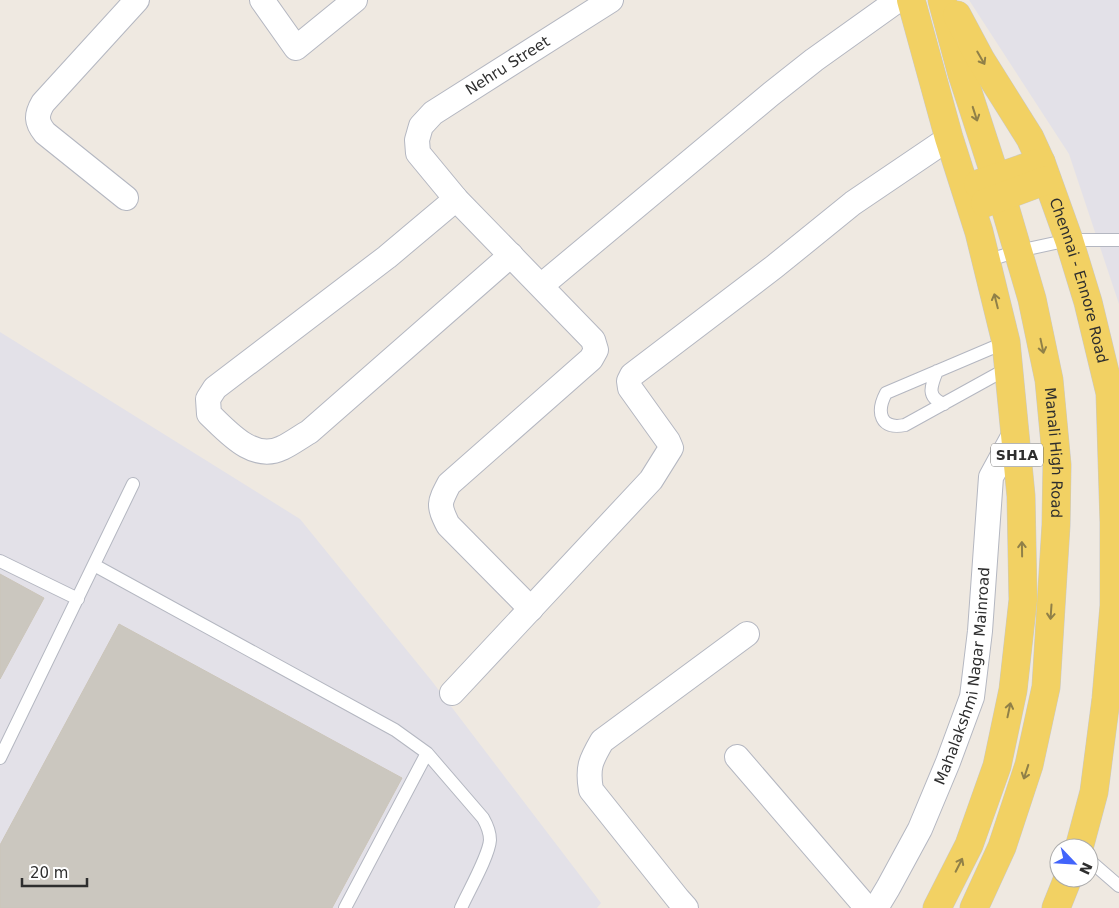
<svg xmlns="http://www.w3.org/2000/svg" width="1119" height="908" font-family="'DejaVu Sans',sans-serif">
<rect width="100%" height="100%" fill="#efe9e1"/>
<!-- industrial -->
<path fill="#e3e1e8" d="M969 0H1119V304L1069 154Z
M0 332 300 519 431 680 601 903 597 908H0Z"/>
<!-- building -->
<path fill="#cbc7bf" stroke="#cbc5ba" d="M0 574 44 598 0 679Z
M119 624 402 778 332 908H0V845Z"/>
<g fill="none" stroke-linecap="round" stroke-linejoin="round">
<!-- service casing -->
<g stroke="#b4b7c1" stroke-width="14">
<path id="service" d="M986 261 1018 251 1069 240H1119
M1006 342 886 393C876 412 880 430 905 425L1010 367
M937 371C931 386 926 397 944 404
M0 561 78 599
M94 565 395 730 427 753 483 818C487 825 490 831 490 840 489 856 468 892 461 908
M0 758 133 484
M1089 860 1119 886
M345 908 427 753"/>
</g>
<!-- minor casing -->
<g stroke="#b4b7c1" stroke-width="26">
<g id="minor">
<path d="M262 0 296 48 355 0"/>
<path d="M126 198 45 133C36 122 36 115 43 103L137 0"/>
<path d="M456 199 387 257 215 388 208 399 209 414C228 432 253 462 282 448 291 444 300 437 309 432L511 255"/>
<path d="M542 285 771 94 814 60 898 0"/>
<path id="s1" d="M531 609 448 525C438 505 439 503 449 484L591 359 596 350 593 340 456 199 418 153 417 140 421 126 433 113 611 0"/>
<path d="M452 693 651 480 671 448 668 441 630 388 629 381 632 375 774 267 853 203 949 138"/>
<path d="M737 757 867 908"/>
<path d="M686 908 678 899 591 790C587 767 591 760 602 741L747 634"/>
<path id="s2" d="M876 908 888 888 920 829 948 762 972 697 980 631 991 477 1015 433"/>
</g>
</g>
<!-- primary casing -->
<g stroke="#c9c9c9" stroke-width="29">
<g id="primary">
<path d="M911 0 949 138 979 232 1006 342 1021 496 1023 600 1013 690 997 766 969 845 937 908"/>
<path id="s3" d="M942 0 962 74 1002 197 1032 299 1049 380 1057 465 1056 525 1046 687 1029 765 1002 847 974 908"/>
<path id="s4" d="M957 15 981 60 1030 138 1041 162 1069 240 1088 302 1110 393 1114 522V606L1106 699 1094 792 1079 848"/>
<path d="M978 184 1041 162"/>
<path d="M985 203 1047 180"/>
<path d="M1056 908 1068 878"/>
</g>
</g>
<!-- service -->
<use href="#service" stroke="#fff" stroke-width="12"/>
<!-- minor -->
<use href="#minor" stroke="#fff" stroke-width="24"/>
<!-- primary -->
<use href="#primary" stroke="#f2d163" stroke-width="28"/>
</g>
<!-- one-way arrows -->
<defs><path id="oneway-shaft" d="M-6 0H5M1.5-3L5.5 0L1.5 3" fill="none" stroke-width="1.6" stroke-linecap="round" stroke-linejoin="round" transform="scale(1.25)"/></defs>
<g stroke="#908048">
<use href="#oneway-shaft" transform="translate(981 58) rotate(60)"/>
<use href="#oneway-shaft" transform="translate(975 114) rotate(72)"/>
<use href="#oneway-shaft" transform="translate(996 301) rotate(-104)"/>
<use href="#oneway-shaft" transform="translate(1042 346) rotate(78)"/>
<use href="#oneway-shaft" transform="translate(1022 549) rotate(-91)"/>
<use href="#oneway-shaft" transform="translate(1051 612) rotate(94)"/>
<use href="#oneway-shaft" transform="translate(1009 710) rotate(-78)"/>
<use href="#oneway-shaft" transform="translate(1026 772) rotate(108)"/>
<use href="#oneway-shaft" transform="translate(959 865) rotate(-63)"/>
</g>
<g text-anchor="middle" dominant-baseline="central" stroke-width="4" stroke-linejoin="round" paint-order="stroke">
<!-- shield labels -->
<rect fill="#fff" stroke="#6d6d6d" stroke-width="1" x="991" y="443.5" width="52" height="23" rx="4"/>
<g font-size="14" font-weight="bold" fill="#2e2e2e">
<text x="1017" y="455">SH1A</text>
</g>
<!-- street labels -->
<g font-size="15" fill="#2e2e2e" stroke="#fff">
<text stroke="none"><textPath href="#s1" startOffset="762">Nehru Street</textPath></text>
<text stroke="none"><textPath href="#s4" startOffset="294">Chennai - Ennore Road</textPath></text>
<text stroke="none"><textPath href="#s3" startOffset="468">Manali High Road</textPath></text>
<text stroke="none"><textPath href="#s2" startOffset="251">Mahalakshmi Nagar Mainroad</textPath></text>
</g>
</g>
<!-- north arrow -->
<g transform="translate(1074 863) rotate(115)"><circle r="24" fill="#ffffff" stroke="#ababab"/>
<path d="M0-4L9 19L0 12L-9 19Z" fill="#4264fb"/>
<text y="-8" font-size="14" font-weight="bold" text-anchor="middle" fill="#2e2e2e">N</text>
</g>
<!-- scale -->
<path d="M22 878v8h65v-8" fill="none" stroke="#2e2e2e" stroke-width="2.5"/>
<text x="30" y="878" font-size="15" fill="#2e2e2e" stroke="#ffffff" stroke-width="4" paint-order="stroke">20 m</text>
</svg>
